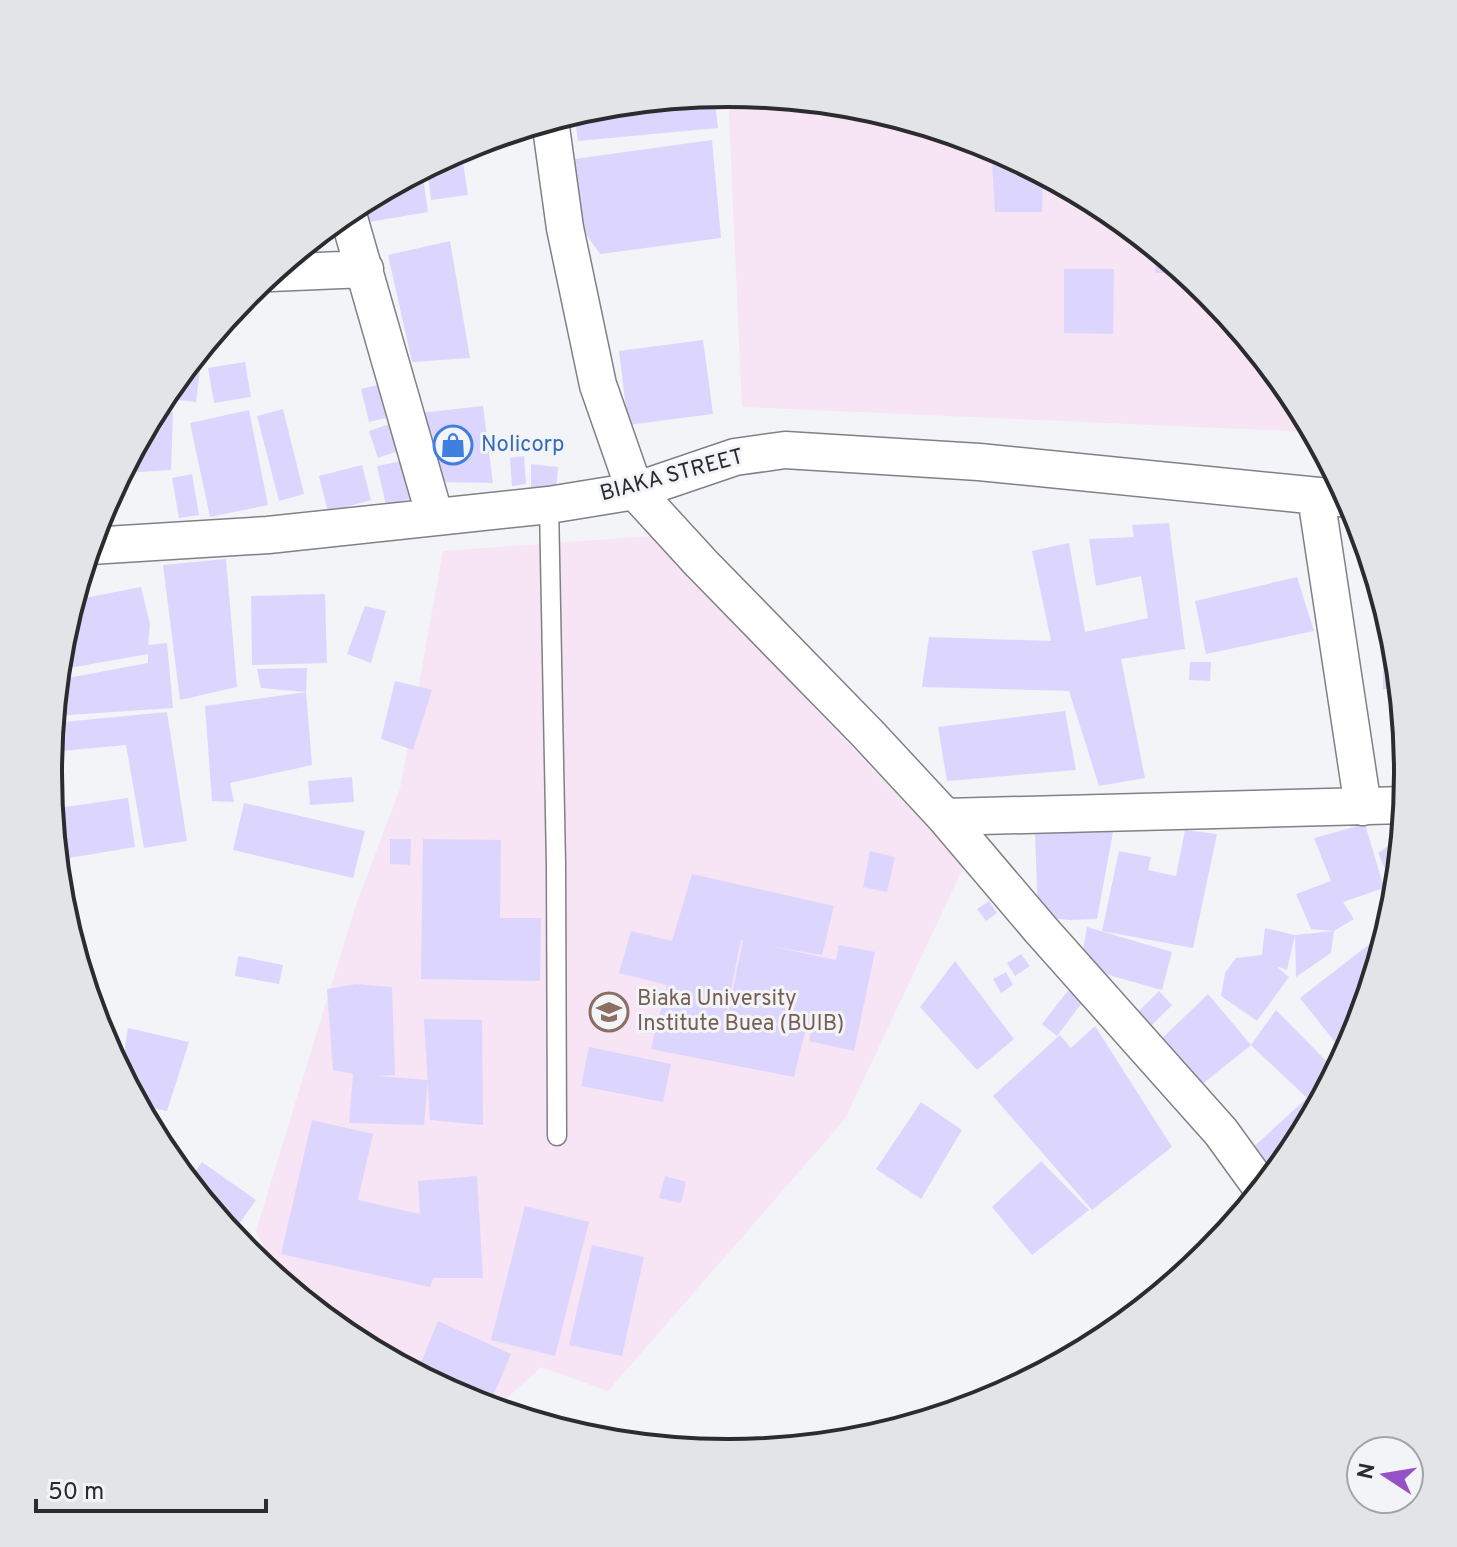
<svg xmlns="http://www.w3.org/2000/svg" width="1457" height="1547" font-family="Overpass,sans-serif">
<rect width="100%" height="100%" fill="#f2f4f8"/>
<!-- education -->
<path fill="#f7e4f4" d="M728 93 862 106 989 145 1107 208 1210 293 1295 396 1314 432 742 407Z
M652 536 964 866 845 1119 608 1391 541 1367 494 1410 468 1402 350 1339 281 1283 256 1231 356 905 400 789 443 551Z"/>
<!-- building -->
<path fill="#dcd6fe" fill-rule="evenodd" d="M714 94 718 128 578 141 574 113 596 106Z
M712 140 721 238 600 254 576 220 567 160Z
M991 146 1043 174 1042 212H995Z
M461 149 468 195 431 200 427 167Z
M422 170 428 212 363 223 360 203Z
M450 241 470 358 412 362 388 255Z
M1157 249 1186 273H1155Z
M1064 269H1114L1113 334 1064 333Z
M703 340 713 414 628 425 619 351Z
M203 346 196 402 161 398 163 395Z
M245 362 251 397 214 403 208 368Z
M389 382 398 415 369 422 361 389Z
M483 406 493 483 435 482 419 413Z
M283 409 304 494 279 501 257 416Z
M249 410 268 505 210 517 190 423Z
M173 412 171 470 121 473 153 413Z
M398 421 407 448 378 458 369 431Z
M524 456 526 484 512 486 510 458Z
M402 461 410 499 386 505 377 466Z
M531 464 558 467 556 491 531 489Z
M362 465 371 500 328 512 319 476Z
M192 474 199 515 179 518 172 478Z
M1169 523 1185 649 1121 659 1145 778 1099 786 1069 691 922 687 929 637 1051 641 1032 551 1069 543 1085 632 1148 618 1141 576 1096 586 1089 539 1134 537 1132 525Z
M226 559 237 687 180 700 163 565Z
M1297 577 1314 631 1206 654 1195 601Z
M141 587 150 624 148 645 167 643 173 708 54 716 57 680 148 663V654L58 670 61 640 74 600Z
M325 594 327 663 252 665 251 596Z
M365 606 386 611 371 663 347 654Z
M1383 656H1397L1401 689H1383Z
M1190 662H1211L1210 681 1189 680Z
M307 668 306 692 261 688 257 669Z
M395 681 432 690 413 750 381 739Z
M306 692 312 765 230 783 234 802 212 801 205 706Z
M1389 696H1401L1408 767 1397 766Z
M1065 711 1076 770 947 781 938 727Z
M167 712 187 841 144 848 126 745 50 752 53 723Z
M352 777 354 802 310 805 308 781Z
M128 798 135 847 57 860 51 809Z
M244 803 365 831 353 878 233 850Z
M1365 824 1384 888 1343 902 1354 919 1334 931 1311 929 1296 894 1331 881 1314 838Z
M1185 830 1217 834 1193 948 1102 931 1119 851 1151 857 1148 870 1176 876Z
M1113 832 1097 919 1069 920 1038 916 1035 834Z
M1403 836 1397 897 1378 853Z
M390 839H411L410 865 390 864Z
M423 839 501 840 500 918H541L540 981 421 979Z
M870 851 895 857 887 892 863 887Z
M692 874 834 906 822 955 769 946 836 960 839 945 875 952 854 1051 809 1041 811 1031 732 1014 805 1032 794 1077 651 1049 667 985 619 973 631 931 672 941ZM741 940H743L728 1014H726Z
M989 901 997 913 986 921 977 909Z
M1087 927 1172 952 1162 990 1080 967Z
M1265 928 1295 935 1287 970 1276 966 1289 977 1257 1021 1221 996 1225 973 1236 958 1262 955Z
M1334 931 1331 953 1296 977 1295 935Z
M1376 939 1383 948 1357 1034 1346 1056 1300 998Z
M1021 954 1030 966 1015 976 1007 963Z
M238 956 283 965 279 984 235 976Z
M955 961 1014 1039 977 1070 920 1007Z
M1006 972 1013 985 1001 993 993 979Z
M356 984 392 987 395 1075 377 1076 428 1080 424 1125 349 1123 353 1074 333 1070 327 989Z
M1070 988 1085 999 1057 1036 1042 1024Z
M1159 991 1172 1005 1147 1030 1133 1017Z
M1208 994 1251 1045 1195 1090 1151 1049Z
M1276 1010 1337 1072 1307 1098 1251 1045Z
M424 1019 482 1020 483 1125 430 1120Z
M1095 1026 1172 1147 1092 1210 993 1096 1060 1035 1071 1048Z
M128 1028 189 1042 167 1111 138 1105 121 1073Z
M589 1047 671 1064 663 1102 581 1086Z
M1307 1098 1317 1109 1294 1152 1276 1174 1249 1151Z
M921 1102 962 1130 921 1199 876 1169Z
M312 1120 373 1134 358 1200 420 1214 418 1181 477 1176 483 1278H433L430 1287 281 1254Z
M1041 1161 1089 1210 1032 1255 992 1207Z
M202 1162 256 1200 231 1235 188 1182Z
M665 1176 686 1182 681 1203 659 1198Z
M525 1206 589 1222 555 1356 491 1340Z
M592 1245 644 1257 622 1356 569 1345Z
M438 1321 511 1354 488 1408 468 1402 416 1374Z"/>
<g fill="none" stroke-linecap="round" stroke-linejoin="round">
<!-- lane casing -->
<g stroke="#7f8184" stroke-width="21">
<path id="lane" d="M549 505 556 865 557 1136"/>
</g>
<!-- street casing -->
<g stroke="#7f8184" stroke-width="39">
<path id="street" d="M550 120 565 228 598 385 635 491 701 563 867 733 945 817 1041 930 1221 1132 1263 1190
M347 211 435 517
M271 273 365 269
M1316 497 1363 807
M90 546 268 535 549 505 635 491 735 457 785 450 979 462 1349 499
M945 817 1406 805"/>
</g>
<!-- lane -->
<use href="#lane" stroke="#fff" stroke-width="18"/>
<!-- street -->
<use href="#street" stroke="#fff" stroke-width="36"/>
</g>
<!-- icons -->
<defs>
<g id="shop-ring" transform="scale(2)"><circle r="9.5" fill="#f2f4f8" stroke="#3f7fe0" stroke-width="1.5"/><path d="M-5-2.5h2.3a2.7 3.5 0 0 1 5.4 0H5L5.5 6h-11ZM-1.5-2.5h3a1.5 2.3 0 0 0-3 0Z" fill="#3f7fe0"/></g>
<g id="university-ring" transform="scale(2)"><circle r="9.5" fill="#f2f4f8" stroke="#8d6e63" stroke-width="1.5"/><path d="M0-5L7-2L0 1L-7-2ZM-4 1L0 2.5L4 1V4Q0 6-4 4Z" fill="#8d6e63"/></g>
</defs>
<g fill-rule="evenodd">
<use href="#shop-ring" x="453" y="445"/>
<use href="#university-ring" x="609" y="1012"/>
</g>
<g text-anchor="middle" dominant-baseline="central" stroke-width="6" stroke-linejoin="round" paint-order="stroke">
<!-- shop labels -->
<g font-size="22" fill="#366cbe" stroke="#f2f4f8" text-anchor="start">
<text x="481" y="445">Nolicorp</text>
</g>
<!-- street labels -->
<g font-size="22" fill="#2b2c2d" stroke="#f2f4f8">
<text transform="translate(672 476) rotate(-15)">BIAKA STREET</text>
</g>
<!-- education labels -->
<g font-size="22" fill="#785e54" stroke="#f2f4f8" text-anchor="start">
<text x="637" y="999">Biaka University<tspan x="637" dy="25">Institute Buea (BUIB)</tspan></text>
</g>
</g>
<!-- crop -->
<path d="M0 0H1457V1547H0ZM62 773a666 666 0 1 1 1332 0a666 666 0 1 1-1332 0Z" fill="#e2e4e8" fill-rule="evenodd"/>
<path fill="none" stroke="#2b2c2d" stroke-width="4" d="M62 773a666 666 0 1 1 1332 0a666 666 0 1 1-1332 0Z"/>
<!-- north arrow -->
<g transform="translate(1385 1475) rotate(282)"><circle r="38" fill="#f2f4f8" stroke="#a2a4a7" stroke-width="2"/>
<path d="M0-6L14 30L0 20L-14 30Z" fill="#9552c7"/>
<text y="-12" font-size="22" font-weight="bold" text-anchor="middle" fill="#2b2c2d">N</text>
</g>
<!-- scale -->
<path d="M36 1499v12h230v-12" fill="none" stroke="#2b2c2d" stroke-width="4"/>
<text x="48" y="1499" font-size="24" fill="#2b2c2d" stroke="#f2f4f8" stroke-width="6" paint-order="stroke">50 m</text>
</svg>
